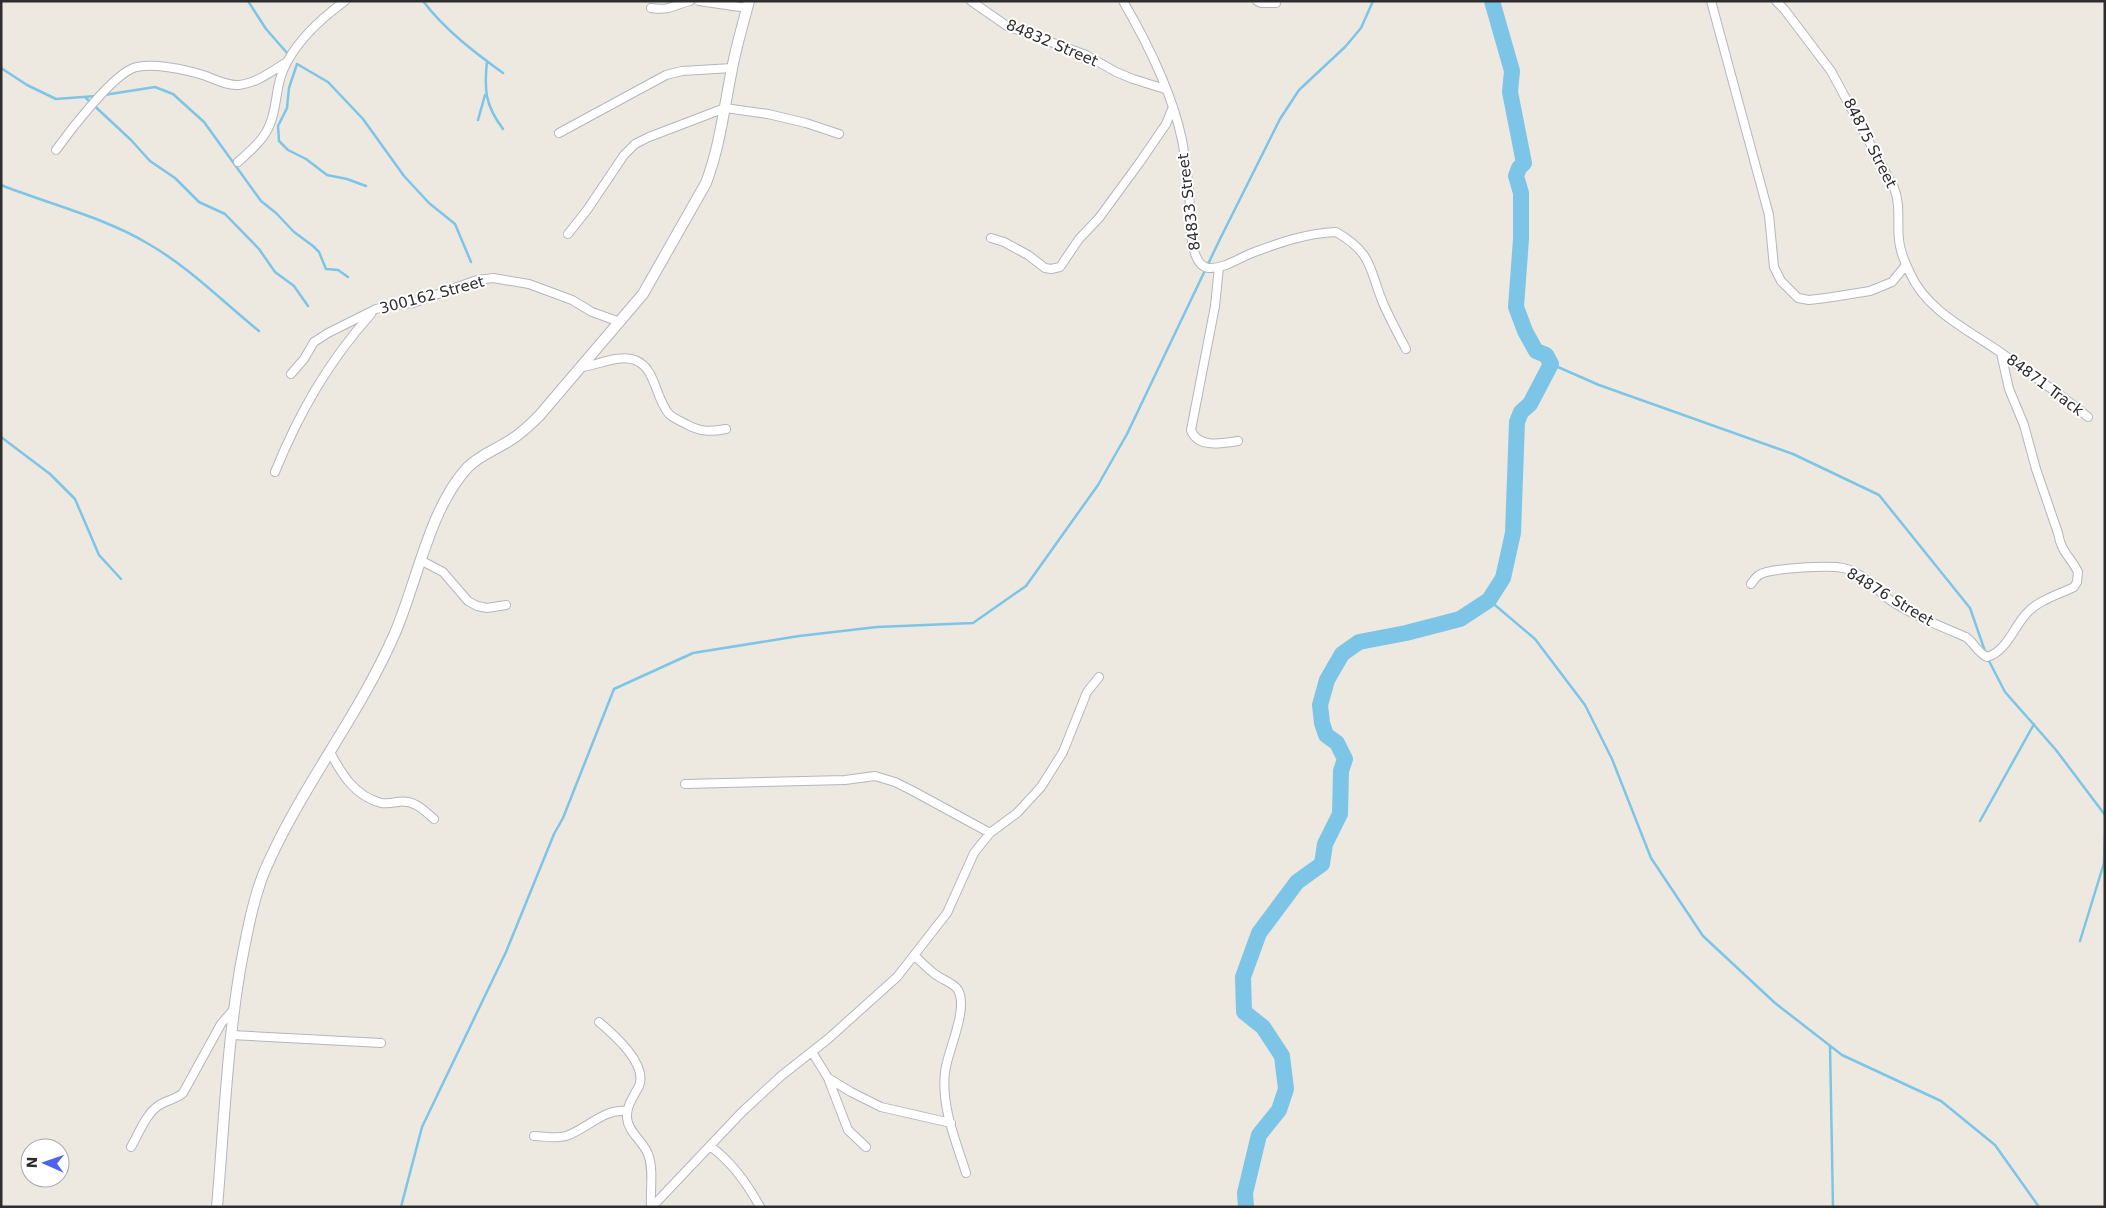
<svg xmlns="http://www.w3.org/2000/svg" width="2106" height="1208" font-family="'DejaVu Sans',sans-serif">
<rect width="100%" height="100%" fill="#ede9e1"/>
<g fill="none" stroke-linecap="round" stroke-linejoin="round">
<!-- stream -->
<path stroke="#7cc5e7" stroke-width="2.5" d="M248 1 266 29 288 54
M423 1C445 30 474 52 503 73
M487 61C484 90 485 105 503 129
M1 68 27 85 56 99 96 96
M104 95 155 87 173 94 204 122 261 201 276 213 294 232 313 246 319 252 326 269 338 270 348 277
M86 98 131 140 150 161 175 178 199 202 225 214 259 249 275 272 294 286 308 306
M478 120 485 95
M1 185C49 204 103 217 147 243 189 267 222 301 259 331
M366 186 347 179 327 175 306 159 288 150 279 141 278 126 287 108 289 88 297 64 328 82 363 119 404 176 429 203 455 224 471 262
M1551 364 1599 385 1793 454 1879 495 1970 608 1986 654
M1 437 50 474 75 499 99 555 121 579
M1489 600 1535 639 1585 705 1612 759 1651 858 1703 936 1775 1003 1842 1055 1941 1101 1995 1145 2039 1207
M1988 659 2005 692 2056 750 2105 815
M1980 821 2034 724
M2080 941 2104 863 2105 834
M1830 1046 1833 1207
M401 1207 422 1127 506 952 554 834 563 818 614 689 693 653 799 636 877 627 973 623 1026 586 1098 485 1127 434 1220 239 1280 119 1299 90 1345 47 1361 28 1373 1"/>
<!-- river -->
<path stroke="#7cc5e7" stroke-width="16" d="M1246 1207 1245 1193 1259 1135 1279 1110 1286 1089 1282 1056 1263 1027 1244 1012 1243 977 1259 933 1297 882 1322 864 1325 844 1340 814 1341 771 1345 759 1337 743 1326 735 1322 723 1320 705 1327 680 1342 654 1359 642 1406 633 1460 619 1489 600 1503 578 1513 533 1517 422 1521 412 1530 404 1551 364 1546 355 1536 351 1525 331 1516 307 1521 239V193L1516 176 1519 168 1524 163 1510 92 1512 71 1492 1"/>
<!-- minor casing -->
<g stroke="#b4b6bf" stroke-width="10">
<path id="minor" d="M699 1 747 8
M971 1 1007 26 1086 55 1116 72 1133 79 1165 89
M1123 1C1148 44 1172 92 1182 140 1185 156 1187 173 1189 189 1191 207 1186 266 1209 268 1224 269 1239 258 1252 253 1278 243 1307 233 1336 232 1373 253 1369 269 1383 303 1390 319 1398 334 1406 349
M1257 1 1261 3H1276
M1711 1 1769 215 1774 267 1781 281 1798 298 1809 300 1826 298 1870 291 1892 282 1906 265
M1776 1 1784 9 1831 71 1894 188C1901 205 1897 222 1899 240 1900 251 1905 263 1910 273 1926 310 1968 330 2000 352 2030 373 2060 394 2088 417
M651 8C671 11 673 5 690 1
M559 133 666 75 682 71 732 68
M56 150C71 129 109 80 131 69 148 61 188 70 206 76 216 80 228 86 239 85 257 83 272 71 287 62
M238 162C250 151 264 140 270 124 278 105 275 83 287 62 300 38 323 17 345 1
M568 234 587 210 624 155 635 144 649 137 725 108 768 114 806 123 839 134
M991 238 1004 242 1028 255 1045 268 1051 269 1060 267 1079 239 1099 218 1140 162 1166 124 1173 107
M1219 267 1215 306 1191 430C1198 449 1223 443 1238 441
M582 367C598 365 619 354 635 360 656 368 655 398 669 414 673 418 680 421 686 424 700 432 711 432 726 429
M291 374 304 359 314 342 328 333 376 309 393 305 413 303 477 280 493 278 529 284 572 300 592 312 620 322
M275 472C299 413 328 362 371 314
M422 561 443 572 468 601 477 606 487 608 506 605
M1751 584C1753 581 1756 577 1759 575 1769 568 1830 565 1843 568 1862 572 1875 589 1890 600 1914 616 1940 626 1966 637 1974 643 1978 653 1987 657 2006 652 2014 627 2026 614 2038 600 2058 595 2074 587L2077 582 2078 572C2070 556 2061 552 2058 533L2036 469 2024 425 2009 389 2001 353
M330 752C342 775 355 796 381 803 387 804 392 803 397 802 413 799 423 809 434 819
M685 784 845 780 875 776 895 782 913 791 990 833
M914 955C921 962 928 969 936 975 943 980 954 983 958 990 969 1009 947 1052 945 1072 941 1107 956 1141 966 1173
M599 1022C614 1035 648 1064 639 1086 634 1096 626 1106 627 1118 628 1132 643 1141 648 1154 654 1169 650 1190 651 1207
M231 1035 381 1043
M812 1052 828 1078 848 1130 866 1147
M828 1078 851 1092 881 1107 951 1123
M534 1136C544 1136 556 1139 566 1136 587 1129 604 1108 627 1111
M710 1146C732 1162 747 1183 760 1207
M131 1147C138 1135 146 1114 158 1106 166 1100 175 1100 183 1093L221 1024 234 1009
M652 1207 742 1112 781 1076 828 1039 897 977 947 913 974 853 990 833 1017 813 1041 787 1063 752 1087 692 1099 677"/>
</g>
<!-- tertiary casing -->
<g stroke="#b4b6bf" stroke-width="12">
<path id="tertiary" d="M217 1207C224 1126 227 1044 241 964 247 933 253 899 265 870 301 787 359 716 395 633 417 582 430 507 468 467 480 455 495 450 509 441 521 434 530 425 539 416L643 294 706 183C720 146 724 108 732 69 736 47 743 24 749 1"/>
</g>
<!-- minor -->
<use href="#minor" stroke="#fff" stroke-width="8"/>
<!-- tertiary -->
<use href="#tertiary" stroke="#fff" stroke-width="10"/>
</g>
<g text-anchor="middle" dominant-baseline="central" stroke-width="4" stroke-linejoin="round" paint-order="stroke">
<!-- street labels -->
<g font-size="15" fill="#2d2d2d" stroke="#fff">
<text transform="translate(1052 43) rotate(23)">84832 Street</text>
<text transform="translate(1870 143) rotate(63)">84875 Street</text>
<text transform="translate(1189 202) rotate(-97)">84833 Street</text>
<text transform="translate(432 295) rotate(-15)">300162 Street</text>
<text transform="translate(2045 385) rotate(37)">84871 Track</text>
<text transform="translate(1890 597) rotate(31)">84876 Street</text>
</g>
</g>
<!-- border -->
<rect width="2106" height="1208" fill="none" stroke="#2d2d2d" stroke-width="5"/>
<!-- north arrow -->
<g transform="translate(45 1163) rotate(272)"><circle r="24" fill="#ffffff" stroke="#ababab"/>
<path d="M0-4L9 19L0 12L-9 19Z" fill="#4e63ed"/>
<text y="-8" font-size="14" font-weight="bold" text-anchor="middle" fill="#2d2d2d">N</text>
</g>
</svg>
